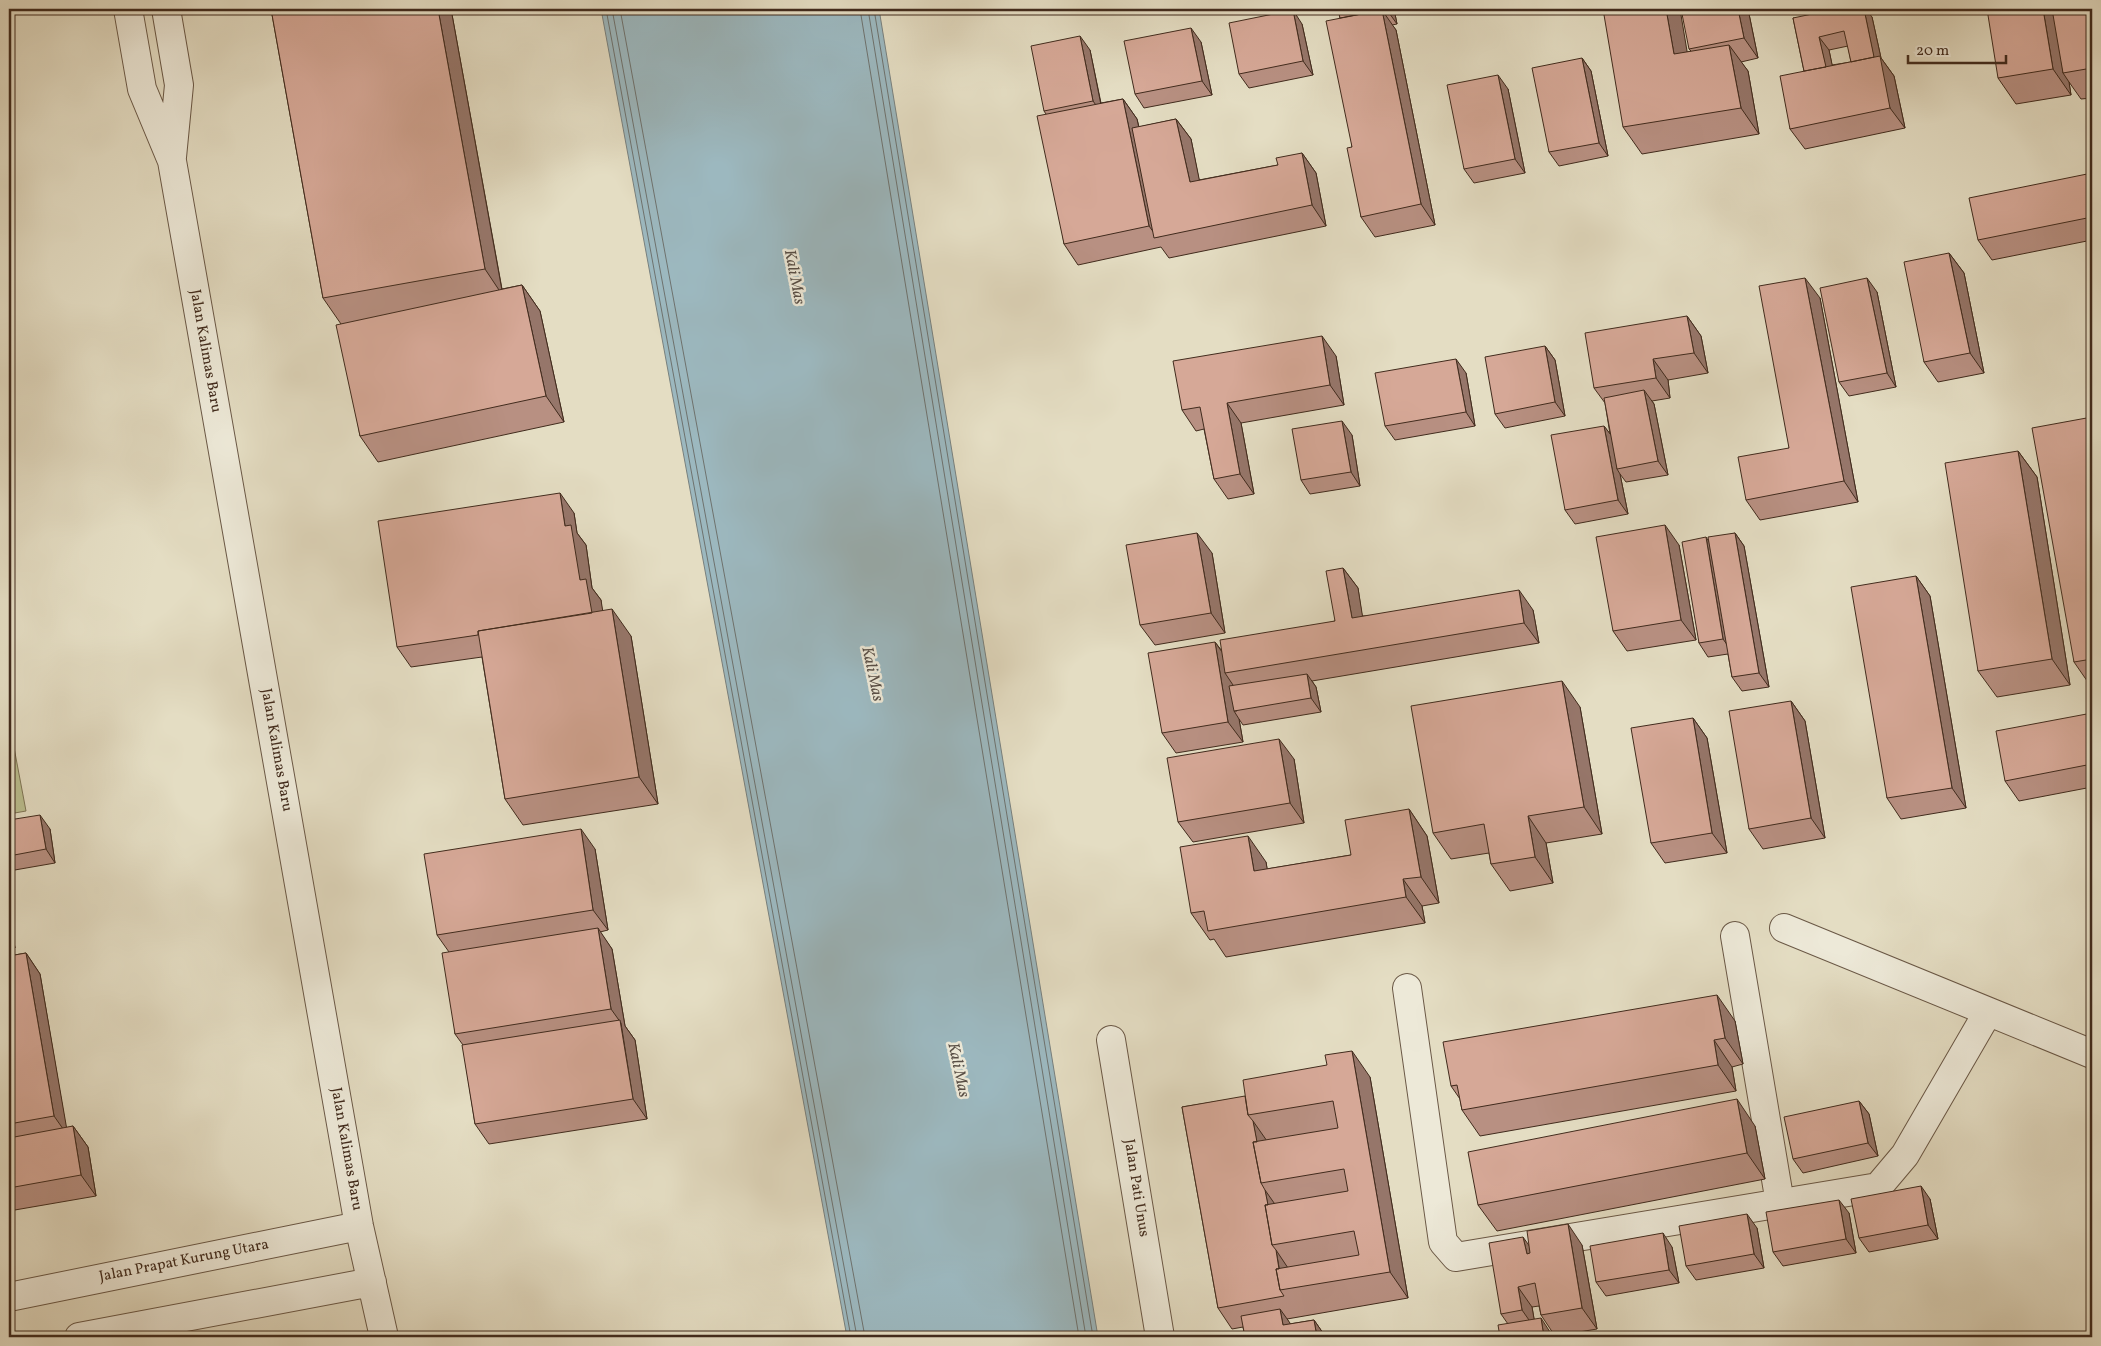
<svg xmlns="http://www.w3.org/2000/svg" width="2101" height="1346" font-family="Vollkorn,serif">
<rect width="100%" height="100%" fill="#e4ddc3"/>
<filter id="stains"><feTurbulence type="fractalNoise" baseFrequency=".004" numOctaves="4"/><feColorMatrix values="0 0 0 0 .2 0 0 0 0 .09 0 0 0 0 .02 0 0 0 .5 -.17"/></filter>
<radialGradient id="worn" r=".72"><stop offset=".6" stop-color="#630" stop-opacity="0"/><stop offset="1" stop-color="#630" stop-opacity=".3"/></radialGradient>
<!-- green -->
<path fill="#bbbf8f" stroke="#7e7556" d="M9 721 26 811 9 814Z"/>
<!-- water -->
<path fill="#9cb8bf" stroke="#78807e" d="M601 9H879L1098 1337H847Z"/>
<g fill="none" stroke-linecap="round" stroke-linejoin="round">
<!-- shore -->
<path stroke="#6e726e" stroke-width="1" d="M606 9 851 1337
M612 9 857 1337
M620 9 865 1337
M860 9 1079 1337
M868 9 1086 1337
M874 9 1093 1337"/>
<!-- minor casing -->
<g stroke="#6a5846" stroke-width="30">
<path id="minor" d="M128 9 142 89 172 161 359 1226 384 1337
M166 9 179 85 172 157
M1784 928 2092 1054
M1735 936 1780 1203
M1407 988 1443 1242 1456 1257 1878 1187 1905 1155 1988 1012
M1111 1040 1160 1337
M9 1297 359 1226
M79 1337 372 1282"/>
</g>
<!-- minor -->
<use href="#minor" stroke="#ede9d8" stroke-width="28"/>
</g>
<!-- wall -->
<path fill="#b89082" stroke="#412b1d" fill-rule="evenodd" d="M271 9H451L502 289 522 285 540 311 564 422 378 462 360 436 341 324 323 298Z
M1140 9H1162L1143 13Z
M1338 9H1394L1397 24 1392 25 1396 30 1435 225 1375 237 1361 217 1352 147 1340 18Z
M1748 9 1758 58 1741 62 1748 71 1759 134 1642 154 1623 127 1687 52 1691 51 1689 49Z
M1770 9H1783L1771 11Z
M2092 9V98L2081 99 2069 82 2071 95 2016 104 1998 78Z
M1872 17 1881 58 1894 76 1905 128 1805 149 1790 129 1804 71 1793 18ZM1848 46 1851 62 1832 65 1829 50Z
M1302 24 1313 75 1249 88 1239 74Z
M1201 42 1212 95 1144 108 1135 94Z
M1090 50 1101 103 1123 99 1137 119 1139 127 1176 119 1191 139 1199 180 1278 165 1302 153 1316 173 1326 226 1169 258 1161 247 1078 265 1064 244 1046 114 1044 111Z
M1582 58 1591 71 1608 156 1559 166 1549 152Z
M1508 89 1525 173 1474 183 1464 169Z
M2092 173V240L1992 260 1978 240Z
M1949 253 1964 273 1984 373 1938 382 1924 362Z
M1877 292 1896 387 1849 396 1839 382Z
M1820 298 1858 502 1760 520 1746 500 1789 448Z
M1687 316 1701 336 1708 373 1668 380 1670 398 1652 401 1654 404 1668 475 1626 482 1620 474 1628 514 1575 524 1565 510 1604 426 1610 434 1605 403 1594 388Z
M1545 346 1555 360 1565 416 1505 428 1495 414Z
M1336 356 1344 405 1241 423 1254 494 1228 499 1214 479 1204 429 1196 431 1182 410Z
M1466 373 1475 426 1395 440 1385 426Z
M2092 417V688L2074 662Z
M1352 435 1360 486 1310 494 1301 480Z
M2018 451 2037 477 2070 685 1997 697 1978 671Z
M574 513 577 533 586 545 592 588 601 600 602 611 631 636 658 804 523 825 505 799 482 657 411 667 397 647Z
M1735 533 1744 546 1769 687 1742 691 1732 677 1728 654 1708 657 1699 643 1709 541Z
M1679 545 1696 640 1627 651 1613 631Z
M1212 553 1225 633 1155 645 1140 625Z
M1343 568 1358 588 1362 616 1533 610 1539 643 1312 681 1316 687 1321 712 1243 725 1239 719 1243 742 1176 753 1162 733 1215 642 1222 651 1335 621Z
M1916 576 1930 596 1966 808 1901 819 1887 798Z
M9 643 12 661H9Z
M1791 701 1805 721 1825 838 1763 849 1749 829Z
M1580 707 1602 834 1546 843 1553 883 1510 891 1491 864 1489 853 1451 859 1433 833Z
M2092 713V787L2019 801 2005 781Z
M1693 718 1707 738 1727 853 1665 863 1651 843Z
M1294 759 1304 823 1193 842 1178 822Z
M1409 809 1427 836 1439 903 1422 906 1425 923 1226 957 1214 939 1210 940 1191 913 1266 862 1267 869 1351 855Z
M9 820 50 829 55 863 9 871Z
M595 849 608 930 600 932 612 949 625 1026 635 1040 647 1119 489 1144 475 1124 463 1045 455 1034 449 952 437 935Z
M9 914 15 948 9 949Z
M26 953 40 974 66 1128 73 1126 88 1147 96 1196 9 1211V956Z
M1735 1021 1743 1064 1732 1067 1736 1091 1480 1136 1462 1110 1460 1099 1451 1086Z
M1370 1077 1408 1298 1287 1319 1290 1324 1314 1320 1323 1333 1324 1337H1245L1243 1327 1232 1329 1218 1308 1182 1107Z
M1859 1101 1869 1114 1878 1156 1803 1173 1793 1159Z
M1755 1126 1765 1179 1497 1231 1478 1205Z
M1930 1199 1938 1239 1869 1252 1859 1238Z
M1849 1213 1856 1253 1783 1266 1773 1252Z
M1757 1228 1764 1268 1696 1280 1686 1266Z
M1529 1245H1582L1597 1329 1555 1336 1541 1315 1539 1306 1532 1307 1534 1319 1550 1332 1508 1324 1501 1314Z
M1672 1247 1679 1283 1606 1296 1596 1282Z"/>
<!-- shaded-wall -->
<path fill="#96766a" stroke="#412b1d" d="M438 9H451L503 296 485 269Z
M1387 9H1394L1397 24 1387 10Z
M1666 9H1680L1692 81 1674 54Z
M1738 9H1748L1758 58 1744 38Z
M1864 9H1866L1872 17 1881 58 1894 76 1905 128 1890 108 1875 64Z
M2043 9H2057L2063 73 2069 82 2071 95 2053 69Z
M1293 10 1302 24 1313 75 1303 61Z
M1382 10 1396 30 1435 225 1421 204Z
M1191 28 1201 42 1212 95 1202 81Z
M1080 36 1090 50 1103 115 1093 101Z
M1819 37 1829 50 1837 88 1827 74Z
M1729 45 1748 71 1759 134 1741 108Z
M1582 58 1591 71 1608 156 1599 143Z
M1498 75 1508 89 1525 173 1515 159Z
M1123 99 1137 119 1162 236 1157 237 1149 226Z
M1176 119 1191 139 1204 203 1190 182Z
M1302 153 1316 173 1326 226 1312 205Z
M1949 253 1964 273 1984 373 1970 353Z
M1805 278 1820 298 1858 502 1844 481Z
M1867 278 1877 292 1896 387 1887 373Z
M522 285 540 311 564 422 546 396Z
M1687 316 1701 336 1708 373 1694 353Z
M1322 336 1336 356 1344 405 1330 385Z
M1545 346 1555 360 1565 416 1555 402Z
M1456 359 1466 373 1475 426 1466 412Z
M1653 359 1668 380 1670 398 1656 378Z
M1644 390 1654 404 1668 475 1658 461Z
M1227 403 1241 423 1254 494 1240 474Z
M1342 421 1352 435 1360 486 1351 472Z
M1604 426 1614 439 1617 469 1620 474 1628 514 1618 500Z
M2018 451 2037 477 2070 685 2052 659Z
M560 493 574 513 577 533 586 545 592 588 601 600 607 638 592 618 580 580 565 526Z
M1665 525 1679 545 1696 640 1681 620Z
M1197 533 1212 553 1225 633 1211 613Z
M1735 533 1744 546 1769 687 1759 673Z
M1706 537 1715 551 1733 653 1723 639Z
M1343 568 1358 588 1366 638 1352 618Z
M1916 576 1930 596 1966 808 1952 788Z
M1519 590 1533 610 1539 643 1524 623Z
M612 609 631 636 658 804 639 777Z
M1215 642 1229 662 1225 673 1233 685 1237 711H1234L1239 719 1243 742 1228 722Z
M9 643 12 661 9 656Z
M1307 674 1316 687 1321 712 1311 698Z
M1562 681 1580 707 1602 834 1584 807Z
M1791 701 1805 721 1825 838 1811 818Z
M1693 718 1707 738 1727 853 1712 833Z
M1279 739 1294 759 1304 823 1290 803Z
M1409 809 1427 836 1439 903 1421 877Z
M40 815 50 829 55 863 46 849Z
M1528 816 1546 843 1553 883 1535 857Z
M581 829 595 849 608 930 593 910Z
M1248 836 1266 862 1272 897 1254 871Z
M1403 879 1422 906 1425 923 1406 897Z
M9 914 15 948 9 939Z
M598 928 612 949 625 1026 635 1040 647 1119 633 1099 621 1023 611 1009Z
M26 953 40 974 68 1136 54 1116Z
M1717 995 1735 1021 1743 1064 1725 1038Z
M1714 1040 1732 1067 1736 1091 1718 1065Z
M1352 1051 1370 1077 1408 1298 1390 1272Z
M1737 1099 1755 1126 1765 1179 1747 1153Z
M1859 1101 1869 1114 1878 1156 1868 1143Z
M1253 1121 1267 1141 1264 1183Z
M73 1126 88 1147 96 1196 81 1175Z
M1921 1186 1930 1199 1938 1239 1928 1225Z
M1265 1190 1279 1210 1275 1244Z
M1839 1200 1849 1213 1856 1253 1846 1239Z
M1747 1214 1757 1228 1764 1268 1754 1254Z
M1568 1224 1582 1245 1597 1329 1582 1308Z
M1663 1233 1672 1247 1679 1283 1669 1270Z
M1523 1237 1538 1258 1527 1254Z
M1276 1250 1290 1271 1283 1290Z
M1518 1287 1532 1307 1536 1330 1522 1310Z
M1280 1309 1290 1323 1293 1337 1283 1325Z
M1541 1318 1550 1332 1551 1337H1544Z
M1314 1320 1323 1333 1324 1337H1317Z"/>
<!-- building -->
<path fill="#d6a897" stroke="#412b1d" d="M271 9H438L485 269 323 298Z
M1338 9H1387V10L1382 11V10L1340 18Z
M1603 9H1666L1674 54 1729 45 1741 108 1623 127Z
M1681 9H1738L1744 38 1689 49Z
M1836 9H1864L1874 57 1851 62 1844 31 1819 37 1826 67 1804 71 1793 18Z
M1987 9H2043L2053 69 1998 78Z
M2052 9H2092V68L2063 73Z
M1293 10 1303 61 1239 74 1229 23Z
M1382 10 1421 204 1361 217 1347 148 1352 147 1326 21Z
M1191 28 1202 81 1135 94 1124 41Z
M1080 36 1093 101 1044 111 1031 46Z
M1880 56 1890 108 1790 129 1780 76Z
M1582 58 1599 143 1549 152 1532 68Z
M1498 75 1515 159 1464 169 1447 85Z
M1123 99 1149 226 1064 244 1037 116Z
M1176 119 1190 182 1278 165 1276 158 1302 153 1312 205 1154 238 1132 128Z
M2092 173V217L1978 240 1969 198Z
M1949 253 1970 353 1924 362 1904 262Z
M1805 278 1844 481 1746 500 1738 457 1789 448 1759 286Z
M1867 278 1887 373 1839 382 1820 288Z
M522 285 546 396 360 436 336 325Z
M1687 316 1694 353 1653 359 1656 378 1594 388 1585 333Z
M1322 336 1330 385 1227 403 1240 474 1214 479 1200 407 1182 410 1173 361Z
M1545 346 1555 402 1495 414 1485 357Z
M1456 359 1466 412 1385 426 1375 373Z
M1644 390 1658 461 1617 469 1604 398Z
M2092 417V659L2074 662 2032 428Z
M1342 421 1351 472 1301 480 1292 429Z
M1604 426 1618 500 1565 510 1551 435Z
M2018 451 2052 659 1978 671 1945 463Z
M560 493 565 526 571 525 580 580 586 579 592 613 478 631V635L397 647 378 521Z
M1665 525 1681 620 1613 631 1596 537Z
M1197 533 1211 613 1140 625 1126 545Z
M1735 533 1759 673 1732 677 1708 537Z
M1706 537 1723 639 1699 643 1682 542Z
M1343 568 1352 618 1519 590 1524 623 1225 673 1220 640 1335 621 1326 571Z
M1916 576 1952 788 1887 798 1851 587Z
M612 609 639 777 505 799 478 631Z
M1215 642 1228 722 1162 733 1148 653Z
M1307 674 1311 698 1234 711 1229 686Z
M1562 681 1584 807 1528 816 1535 857 1491 864 1484 824 1433 833 1411 706Z
M1791 701 1811 818 1749 829 1729 711Z
M2092 713V764L2005 781 1996 731Z
M1693 718 1712 833 1651 843 1631 728Z
M1279 739 1290 803 1178 822 1167 758Z
M1409 809 1421 877 1403 879 1406 897 1208 931 1204 911 1191 913 1180 847 1248 836 1254 871 1351 855 1345 820Z
M40 815 46 849 9 856V820Z
M581 829 593 910 437 935 424 854Z
M598 928 611 1009 455 1034 442 953Z
M26 953 54 1116 9 1124V956Z
M1717 995 1725 1038 1714 1040 1718 1065 1462 1110 1457 1085 1451 1086 1443 1042Z
M620 1020 633 1099 475 1124 462 1045Z
M1352 1051 1390 1272 1280 1290 1276 1269 1359 1255 1354 1231 1272 1245 1265 1205 1348 1191 1344 1169 1261 1183 1253 1142 1338 1128 1333 1101 1248 1115 1243 1080 1327 1065 1325 1055Z
M1245 1096 1248 1115 1253 1121 1257 1142H1253L1261 1183 1265 1190 1268 1205H1265L1272 1245 1276 1250 1279 1269H1276L1280 1290 1284 1296 1218 1308 1182 1107Z
M1737 1099 1747 1153 1478 1205 1468 1152Z
M1859 1101 1868 1143 1793 1159 1784 1117Z
M73 1126 81 1175 9 1188V1138Z
M1921 1186 1928 1225 1859 1238 1851 1199Z
M1839 1200 1846 1239 1773 1252 1766 1212Z
M1747 1214 1754 1254 1686 1266 1679 1226Z
M1568 1224 1582 1308 1541 1315 1535 1283 1518 1287 1522 1310 1501 1314 1489 1243 1523 1237 1527 1254 1530 1253 1527 1231Z
M1663 1233 1669 1270 1596 1282 1590 1246Z
M1280 1309 1283 1325 1314 1320 1317 1337H1245L1241 1316Z
M1541 1318 1544 1337H1500L1498 1325Z"/>
<g text-anchor="middle" dominant-baseline="central" stroke-width="5" stroke-linejoin="round" paint-order="stroke">
<!-- street labels -->
<g font-size="15" fill="#412b1d" stroke="#ede9d8">
<text transform="translate(205 351) rotate(80)">Jalan Kalimas Baru</text>
<text transform="translate(276 750) rotate(80)">Jalan Kalimas Baru</text>
<text transform="translate(346 1149) rotate(80)">Jalan Kalimas Baru</text>
<text transform="translate(1136 1188) rotate(81)">Jalan Pati Unus</text>
<text transform="translate(184 1261) rotate(-11)">Jalan Prapat Kurung Utara</text>
</g>
<!-- water labels -->
<g font-size="16" font-style="italic" fill="#584e46" stroke="#ede9d8">
<text transform="translate(794 277) rotate(79)">Kali Mas</text>
<text transform="translate(872 674) rotate(78)">Kali Mas</text>
<text transform="translate(958 1070) rotate(78)">Kali Mas</text>
</g>
</g>
<!-- margin -->
<rect width="2101" height="1346" fill="none" stroke="#e4ddc3" stroke-width="30"/>
<rect x="10" y="10" width="2081" height="1326" fill="none" stroke="#412b1d" stroke-width="2.5"/>
<rect x="15" y="15" width="2071" height="1316" fill="none" stroke="#412b1d"/>
<!-- scale -->
<path d="M1908 55v8h98v-8" fill="none" stroke="#412b1d" stroke-width="2.5"/>
<text x="1916" y="55" font-size="15" fill="#412b1d" stroke="#ede9d8" stroke-width="4" paint-order="stroke">20 m</text>
<rect width="100%" height="100%" filter="url(#stains)"/>
<rect width="100%" height="100%" fill="url(#worn)"/>
</svg>
